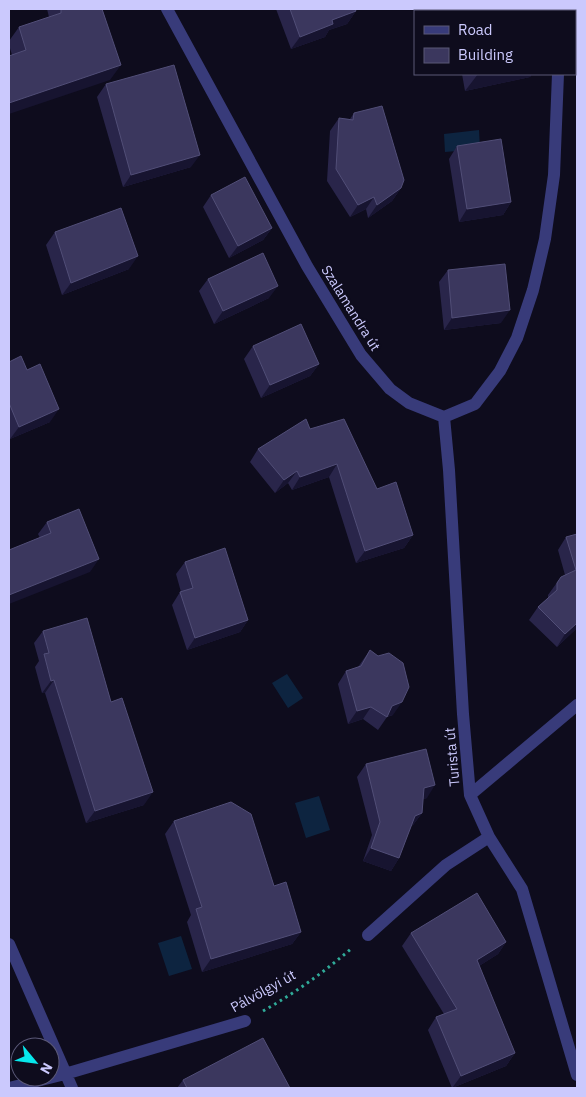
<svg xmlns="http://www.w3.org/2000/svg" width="586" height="1097" font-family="'IBM Plex Sans',sans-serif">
<rect width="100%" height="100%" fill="#0e0c1d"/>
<!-- water -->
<path fill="#0d2440" d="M479 130 480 149 445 152 444 134Z
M287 674 303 698 288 708 272 683Z
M319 796 330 830 306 838 295 803Z
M181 936 192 969 169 976 158 943Z"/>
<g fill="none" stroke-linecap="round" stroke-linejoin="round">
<!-- path -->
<path stroke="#30ab99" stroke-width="3" stroke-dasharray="2.5 4" stroke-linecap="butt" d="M263 1011C295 993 324 972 352 948"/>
<!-- minor -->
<path stroke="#383b7a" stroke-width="12" d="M167 9 307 266 361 355 390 389 409 403 444 417 475 404 500 371 517 338 533 290 545 239 554 175 558 74
M553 9V11
M444 417 449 470 463 714 470 795 489 837 522 889 577 1075
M470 795 577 705
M368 935 446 865 489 837
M9 944 72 1088
M9 1088 65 1074 245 1021"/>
</g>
<!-- wall -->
<path fill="#29254a" d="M47 9H102L110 80 12 55 9 45V41L19 27 49 17Z
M276 9H355L356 11 347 24 329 30 325 37 291 49Z
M466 9H533L534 11H467Z
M462 74H532L530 77 465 91Z
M106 84 191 167 123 187 97 97Z
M354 113 401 188 392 201 368 218 366 209 350 217 327 181 330 131 339 118 350 119Z
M457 146 511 202 503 215 459 222 449 159Z
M211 195 272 228 263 240 229 258 203 207Z
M55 232 129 269 62 295 46 245Z
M448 270 501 323 444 330 439 282Z
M208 279 269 298 214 324 199 291Z
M253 346 319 364 310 376 261 398 244 359Z
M9 362 50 422 10 439 9 435Z
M310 429 377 489 413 535 404 548 356 563 329 477 292 490 288 483 275 493 250 462 258 449Z
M47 522 90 572 40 538 38 534Z
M577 534V628L557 647 529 620 538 607 548 598V595L561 577 565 575 558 550 566 537Z
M185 562 248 620 240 632 187 650 172 605 180 592H181L176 574Z
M43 631 111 702 144 805 86 823 45 693H42L35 667 39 661 34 643Z
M370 650 393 715 387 717 378 730 363 719 348 724 338 684 346 671 358 667Z
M366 764 427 798 423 799 422 813 413 825 411 826 399 858 391 871 363 861 372 835 357 777Z
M174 821 274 886 301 932 292 944 202 972 187 922 191 915 165 834Z
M411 933 506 942 498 954 479 966 515 1053 506 1066 452 1088 428 1030 436 1017 444 1014 402 946Z
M183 1080 290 1088H177Z"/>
<!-- shaded-wall -->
<path fill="#171430" d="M356 11 347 24 329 30 325 37 291 49 300 37 332 20Z
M121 65 110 80 9 114V103Z
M478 74H532L530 77 465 91Z
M200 155 191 167 123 187 131 175Z
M401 188 392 201 368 218 377 205Z
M374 197 366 209 350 217 358 205Z
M511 202 503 215 459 222 467 209Z
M272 228 263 240 229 258 238 246Z
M138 256 129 269 62 295 71 283Z
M278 286 269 298 214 324 223 311Z
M510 310 501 323 444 330 452 318Z
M319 364 310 376 261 398 270 385Z
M59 409 50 422 10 439 19 427Z
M337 464 329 477 292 490 300 477Z
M297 471 288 483 275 493 284 480Z
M413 535 404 548 356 563 365 551Z
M99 559 90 572 9 604V595Z
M248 620 240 632 187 650 195 638Z
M577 623V628L557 647 565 634Z
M54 680 45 693H42L51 681Z
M402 702 393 715 386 717 392 706Z
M371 707 363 719 348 724 357 711Z
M435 785 427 798 415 801 424 788Z
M153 792 144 805 86 823 95 811Z
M422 813 413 825 406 828 415 816Z
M371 848 399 858 391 871 363 861Z
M301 932 292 944 202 972 211 959Z
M506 942 498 954 468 973 477 960Z
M515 1053 506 1066 452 1088 461 1076Z"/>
<!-- building -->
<path fill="#3b375e" stroke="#514e77" d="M61 9H102L121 65 9 103V56L26 50 19 27 61 13Z
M290 9H355L356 11 332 20 333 24 300 37Z
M485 9H533L534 11H486Z
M174 65 200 155 131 175 106 84Z
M382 106 404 180 401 188 377 205 374 197 358 205 336 169 339 118 353 120 354 113Z
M501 139 511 202 467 209 457 146Z
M245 177 272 228 238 246 211 195Z
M121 208 138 256 71 283 55 232Z
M263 253 278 286 223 311 208 279Z
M505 264 510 310 452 318 448 270Z
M301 324 319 364 270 385 253 346Z
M21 356 27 370 40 364 59 409 19 427 9 403V362Z
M306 419 310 429 344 419 377 489 396 482 413 535 365 551 337 464 300 477 297 471 284 480 258 449Z
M79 509 99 559 9 595V550L51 533 47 522Z
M577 534V623L565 634 538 607 557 590V583L561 577 576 570 566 537Z
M225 548 248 620 195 638 180 592 193 588 185 562Z
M87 618 111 702 122 698 153 792 95 811 54 680 51 681 44 654 49 653 43 631Z
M370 650 378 656 389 653 403 663 409 687 402 702 392 706 387 717 371 707 357 711 346 671 361 666Z
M426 749 435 785 424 788 422 813 415 816 399 858 371 848 380 822 366 764Z
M231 802 251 814 274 886 286 882 301 932 211 959 196 909 202 907 174 821Z
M477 893 506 942 477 960 515 1053 461 1076 436 1017 457 1009 411 933Z
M263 1038 290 1088H187L183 1080Z"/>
<g text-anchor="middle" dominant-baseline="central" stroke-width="4" stroke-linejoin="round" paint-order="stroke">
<!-- street labels -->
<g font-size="14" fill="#cbc9fd" stroke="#0e0c1d">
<text transform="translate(351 308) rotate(58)">Szalamandra út</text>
<text transform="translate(452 757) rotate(-95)">Turista út</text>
<text transform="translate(263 991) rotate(-29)">Pálvölgyi út</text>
</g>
</g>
<!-- border -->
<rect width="586" height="1097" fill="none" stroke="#cbc9fd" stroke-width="20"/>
<!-- legend -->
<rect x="414" y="10" width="162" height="65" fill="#0e0c1d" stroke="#5a5877"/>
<rect x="424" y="26" width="25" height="8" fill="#383b7a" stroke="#5a5877"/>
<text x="458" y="35" font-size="15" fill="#cbc9fd">Road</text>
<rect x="424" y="48" width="25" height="15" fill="#3b375e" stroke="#5a5877"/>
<text x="458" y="60" font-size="15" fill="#cbc9fd">Building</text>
<!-- north arrow -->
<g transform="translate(35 1062) rotate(119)"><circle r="24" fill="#0e0c1d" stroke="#5a5877"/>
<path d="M0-4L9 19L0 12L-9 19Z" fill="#07e7ec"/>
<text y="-8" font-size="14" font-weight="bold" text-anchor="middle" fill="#cbc9fd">N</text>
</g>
</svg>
